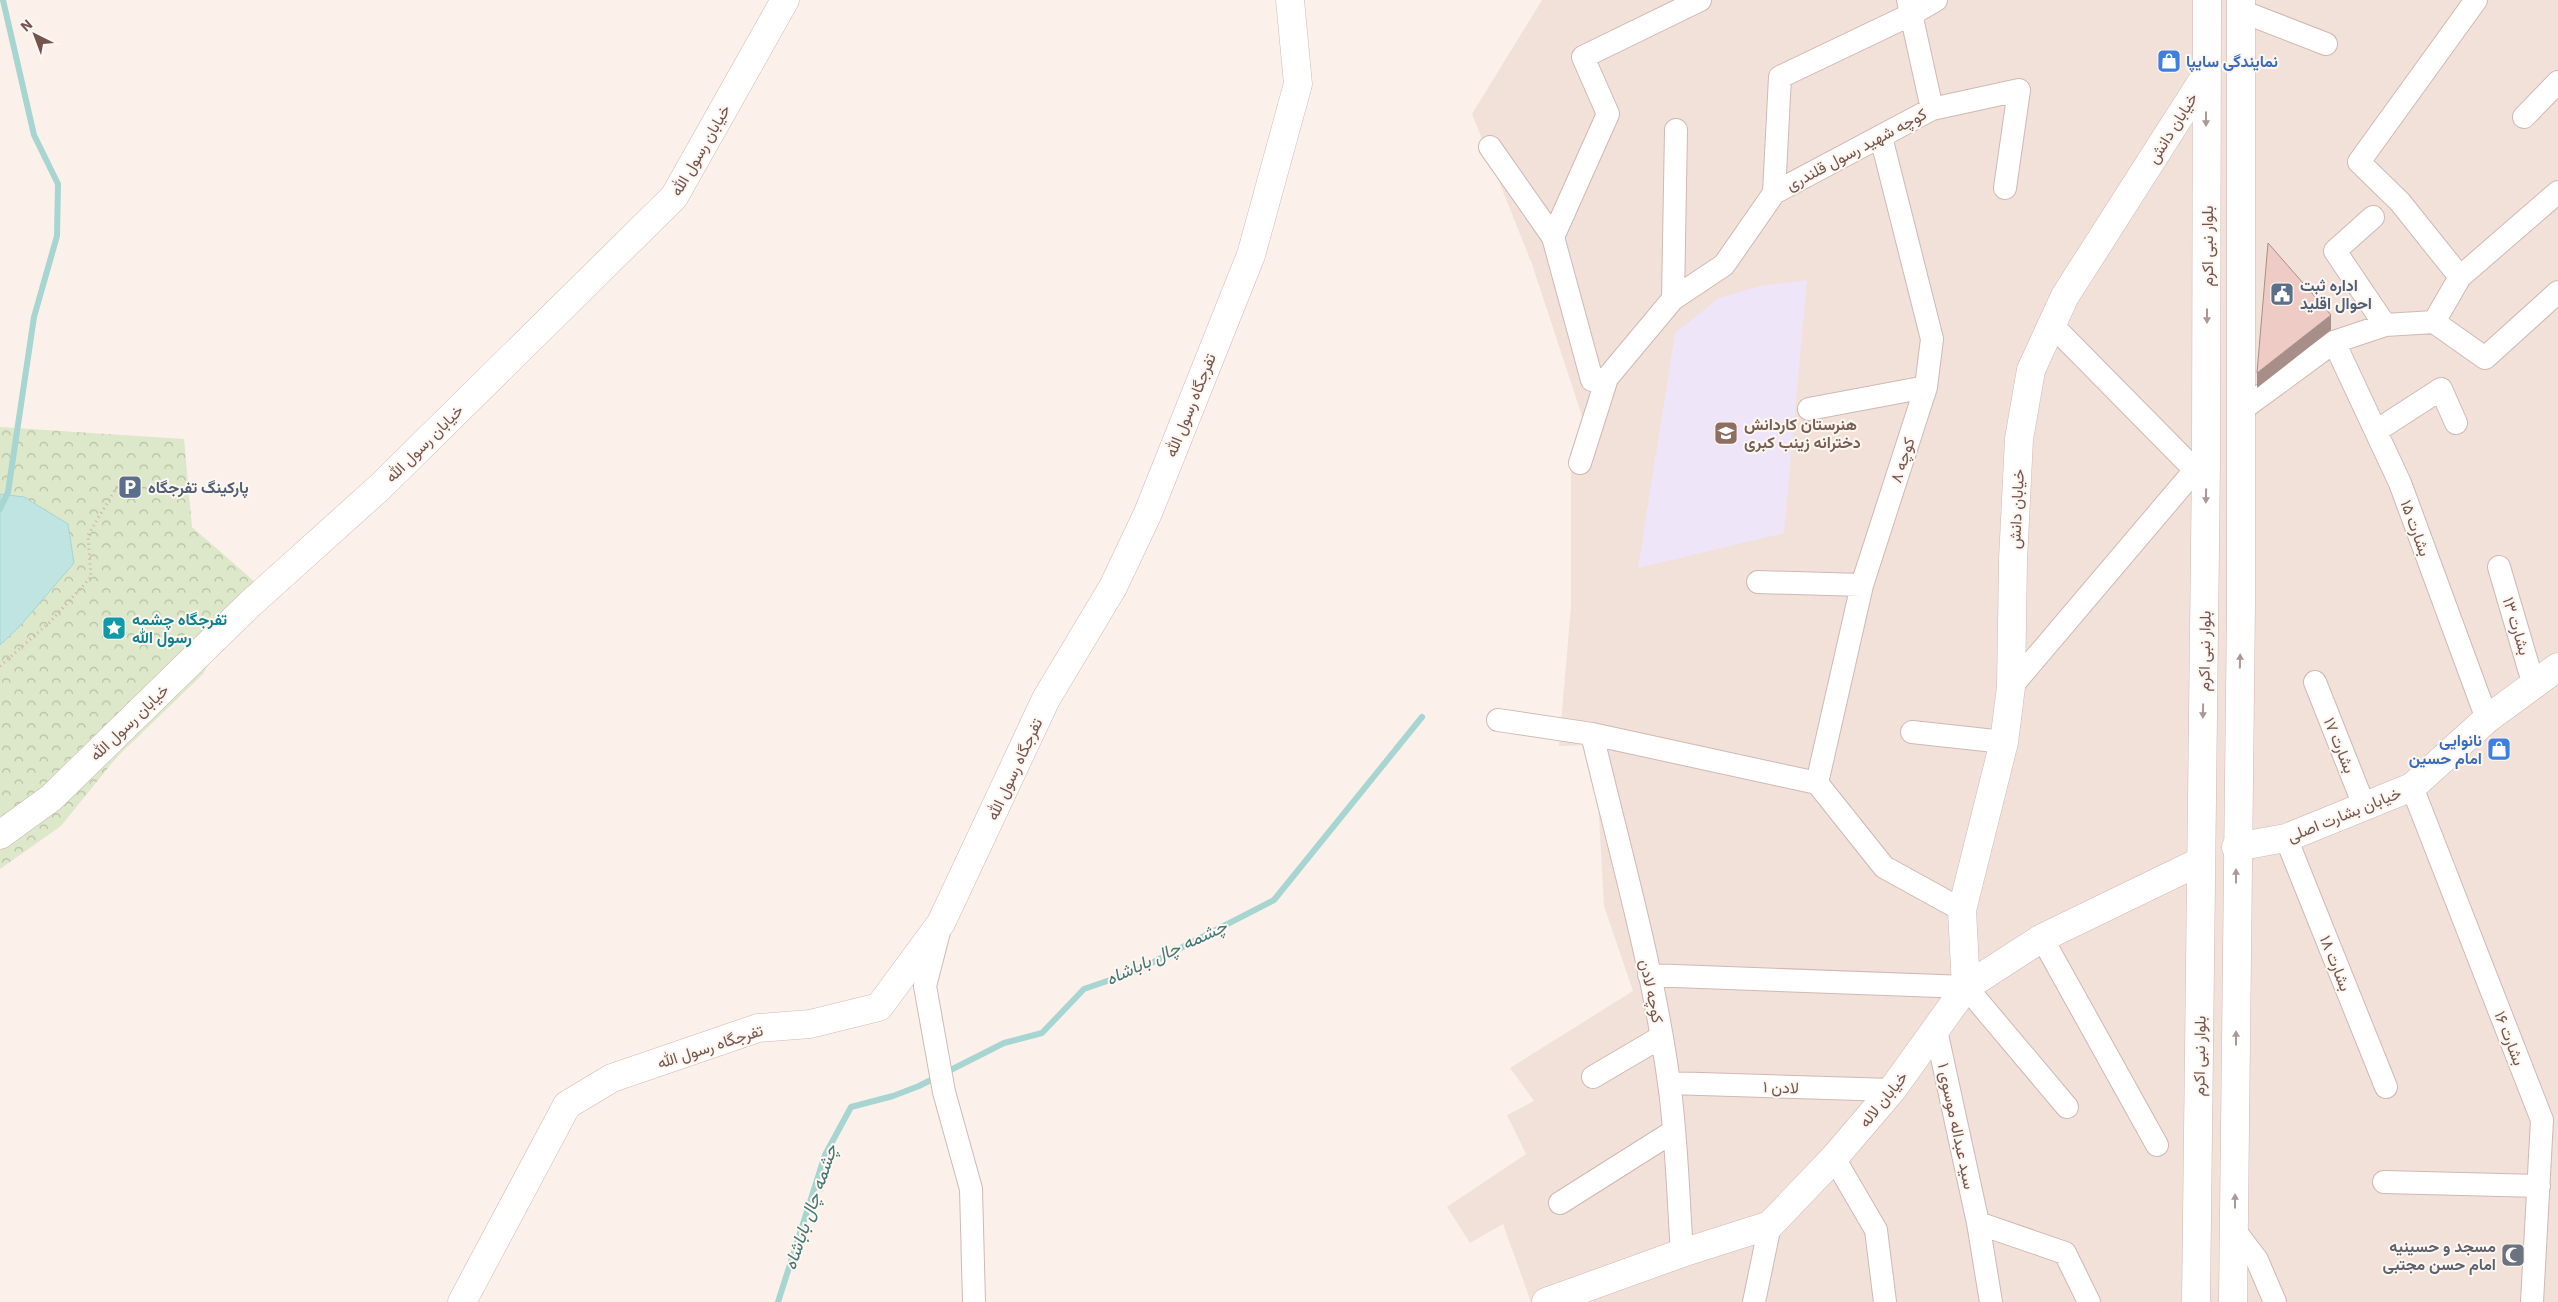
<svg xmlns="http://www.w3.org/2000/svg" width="2558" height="1302" font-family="'IBM Plex Sans',Vazirmatn,sans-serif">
<defs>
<pattern id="forest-crowns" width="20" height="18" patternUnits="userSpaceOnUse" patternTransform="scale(1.25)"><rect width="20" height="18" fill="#dce8c9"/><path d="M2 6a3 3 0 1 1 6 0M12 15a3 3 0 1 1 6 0" fill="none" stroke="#b7bfa6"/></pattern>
</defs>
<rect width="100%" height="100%" fill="#fbf1ea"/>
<!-- residential -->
<path fill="#f2e1d9" d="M1542 0H2558V1302H1531L1503 1224 1470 1243 1447 1207 1526 1154 1507 1115 1534 1101 1510 1068 1633 991 1604 906 1595 745 1559 746 1571 606V469L1585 439 1581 413 1532 264 1472 114Z"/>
<!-- education -->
<path fill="#eee6f8" d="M1807 280 1784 533 1638 568 1675 333 1719 298 1760 286Z"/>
<!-- forest -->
<path fill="url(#forest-crowns)" d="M0 427 184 439 192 527 255 582 203 674 116 758 61 826 0 869Z"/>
<!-- water -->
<path fill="#bfe4e1" stroke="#a6d5d2" d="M0 494 24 497 68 524 74 563 19 627 0 645Z"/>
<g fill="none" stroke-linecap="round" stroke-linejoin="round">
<!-- stream -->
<path stroke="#a6d5d2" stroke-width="6" d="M0 509 8 492 34 317 57 236 58 184 34 135 3 0
M778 1302 825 1155 851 1107 893 1096 919 1086 1004 1043 1042 1033 1084 989 1136 971 1274 900 1422 717"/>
<!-- minor casing -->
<g stroke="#cfb9b3" stroke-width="24">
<path id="minor" d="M2241 11 2326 44
M1932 109 2019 90 2005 188
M2524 117 2558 82
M1490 147 1553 237 1592 380 1607 378 1673 299 1724 265 1774 193 1932 109 1908 0
M1774 193 1780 77 1912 14 1936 0
M2373 217 2335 251 2385 325
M1553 237 1608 114 1583 57 1700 0
M2460 277 2400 202 2359 162 2476 0
M1673 299 1676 130
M2434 322 2485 358 2558 292
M2052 325 2195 470
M2334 342 2400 483 2487 719
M1809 409 1926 387
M2240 411 2334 342 2385 325 2434 322 2460 277 2558 192
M2376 431 2441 389 2456 423
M1580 463 1607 378
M2499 567 2534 686
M1758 582 1862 585
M2315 682 2365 808
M2011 687 2195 470 2206 463
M1498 720 1592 734 1817 783 1884 867 1962 910
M1912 732 2004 742
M1592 734C1619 849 1653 965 1669 1083 1677 1139 1678 1197 1682 1253
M1817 783 1862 585 1926 387 1932 339 1881 137
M2412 787 2542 1120 2532 1302
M2286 838 2386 1087
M940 928 925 986 944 1092 971 1189 974 1302
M2042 938 2157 1145
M1649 975 1966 987 2067 1107
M1936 1030 1978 1223 1991 1302
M1593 1077 1661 1037
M1669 1083 1892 1090
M1834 1158 1876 1230 1885 1302
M2384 1182 2539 1186
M1560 1203 1674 1131
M1978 1223 2065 1253 2089 1302
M2235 1231 2257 1260 2275 1302
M1754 1302 1770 1225"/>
</g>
<!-- tertiary casing -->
<g stroke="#cfb9b3" stroke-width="29">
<path id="tertiary" d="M0 835 51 798 250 604 380 487 674 197 785 0
M2236 847 2286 838 2412 787 2487 719 2558 667
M1966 987 1962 910 2004 742 2011 687 2013 560 2019 439 2031 370 2065 296 2206 75
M462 1302 567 1105 612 1078 758 1028 810 1024 879 1007 941 923 1046 699 1113 587 1148 513 1251 255 1298 84 1290 0
M1546 1302 1682 1253 1770 1225 1834 1158 1892 1090 1966 987 2042 938 2201 861"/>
</g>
<!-- secondary casing -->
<g stroke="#d1b8b1" stroke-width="29">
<path id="secondary" d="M2196 1302 2206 463 2207 0
M2233 1302 2241 607V0"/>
</g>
<!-- path -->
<path stroke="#d4aea6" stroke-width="3" stroke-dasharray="1 4" stroke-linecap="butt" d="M0 666 50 622 91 577 88 535 118 485"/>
<!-- minor -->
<use href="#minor" stroke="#fff" stroke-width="22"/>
<!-- tertiary -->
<use href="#tertiary" stroke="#fff" stroke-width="28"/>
<!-- secondary -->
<use href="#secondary" stroke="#fff" stroke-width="28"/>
</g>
<!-- shaded-wall -->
<path fill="#a78e89" d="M2331 315V330L2257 388V373Z"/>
<!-- building -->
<path fill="#eecbc4" stroke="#a78e89" d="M2268 243 2331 315 2257 373Z"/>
<!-- one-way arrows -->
<defs><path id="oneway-solid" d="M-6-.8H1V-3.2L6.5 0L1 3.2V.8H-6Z" transform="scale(1.25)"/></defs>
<g fill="#ac9895">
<use href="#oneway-solid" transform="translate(2206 119) rotate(90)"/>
<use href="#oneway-solid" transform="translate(2207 316) rotate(90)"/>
<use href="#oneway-solid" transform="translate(2206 496) rotate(91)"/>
<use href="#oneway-solid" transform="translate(2240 661) rotate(-89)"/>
<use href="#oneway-solid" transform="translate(2203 711) rotate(91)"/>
<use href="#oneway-solid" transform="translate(2236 876) rotate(-90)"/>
<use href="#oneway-solid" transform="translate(2236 1038) rotate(-90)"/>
<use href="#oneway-solid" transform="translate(2235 1201) rotate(-90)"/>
</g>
<!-- icons -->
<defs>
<g id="shop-square" transform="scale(1.25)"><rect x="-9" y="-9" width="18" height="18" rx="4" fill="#3f7fe0" stroke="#fef6f0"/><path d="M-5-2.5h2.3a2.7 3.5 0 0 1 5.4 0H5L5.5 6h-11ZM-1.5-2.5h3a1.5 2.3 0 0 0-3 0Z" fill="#fff"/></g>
<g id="civic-square" transform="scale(1.25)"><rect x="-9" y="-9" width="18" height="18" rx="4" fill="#5c6f8a" stroke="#fef6f0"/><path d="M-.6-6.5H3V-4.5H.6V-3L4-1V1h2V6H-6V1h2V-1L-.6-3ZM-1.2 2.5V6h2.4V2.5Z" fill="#fff"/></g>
<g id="school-square" transform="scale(1.25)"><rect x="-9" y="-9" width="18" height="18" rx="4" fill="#8d6e63" stroke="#fef6f0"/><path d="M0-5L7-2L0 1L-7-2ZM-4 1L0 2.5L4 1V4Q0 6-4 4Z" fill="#fff"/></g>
<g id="parking-square" transform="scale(1.25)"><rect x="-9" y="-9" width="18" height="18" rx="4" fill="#5c6f8a" stroke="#fef6f0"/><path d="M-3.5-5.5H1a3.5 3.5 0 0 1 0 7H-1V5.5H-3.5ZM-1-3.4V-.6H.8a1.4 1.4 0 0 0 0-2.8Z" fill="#fff"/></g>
<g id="sight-square" transform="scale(1.25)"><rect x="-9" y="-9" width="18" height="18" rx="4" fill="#0f9aa8" stroke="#fef6f0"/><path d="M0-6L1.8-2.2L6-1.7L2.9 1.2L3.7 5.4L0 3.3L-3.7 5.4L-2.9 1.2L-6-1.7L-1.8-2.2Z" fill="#fff"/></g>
<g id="mosque-square" transform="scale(1.25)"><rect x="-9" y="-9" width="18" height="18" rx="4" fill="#6b7280" stroke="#fef6f0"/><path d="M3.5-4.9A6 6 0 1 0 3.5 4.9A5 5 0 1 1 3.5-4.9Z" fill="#fff"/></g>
</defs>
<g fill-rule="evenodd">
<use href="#shop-square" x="2169" y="61"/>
<use href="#civic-square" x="2282" y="294"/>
<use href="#school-square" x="1726" y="433"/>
<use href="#parking-square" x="130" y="487"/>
<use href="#sight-square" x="114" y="628"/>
<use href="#shop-square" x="2499" y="749"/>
<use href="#mosque-square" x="2513" y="1255"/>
</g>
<g text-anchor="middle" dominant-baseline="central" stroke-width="4" stroke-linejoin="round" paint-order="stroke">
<!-- shop labels -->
<g font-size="16" font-weight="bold" fill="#366cbe" stroke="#fef6f0" text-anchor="start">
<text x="2186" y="61">نمایندگی سایپا</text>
<text x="2482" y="740" text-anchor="end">نانوایی<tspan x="2482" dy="18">امام حسین</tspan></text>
</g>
<!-- street labels -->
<g font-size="16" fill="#74544f" stroke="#fef6f0">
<text transform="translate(2172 128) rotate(-58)">خیابان دانش</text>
<text transform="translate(1856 149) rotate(-28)">کوچه شهید رسول قلندری</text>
<text transform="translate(700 150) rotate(-60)">خیابان رسول الله</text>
<text transform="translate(2207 246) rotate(-90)">بلوار نبی اکرم</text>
<text transform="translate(1190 405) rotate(-68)">تفرجگاه رسول الله</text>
<text transform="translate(424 443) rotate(-45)">خیابان رسول الله</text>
<text transform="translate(1902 460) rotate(-72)">کوچه ۸</text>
<text transform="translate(2016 509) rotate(-87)">خیابان دانش</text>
<text transform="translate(2416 528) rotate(70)">بشارت ۱۵</text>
<text transform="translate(2517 626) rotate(73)">بشارت ۱۳</text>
<text transform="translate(2204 651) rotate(-89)">بلوار نبی اکرم</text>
<text transform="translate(129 722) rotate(-44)">خیابان رسول الله</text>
<text transform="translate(2340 745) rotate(68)">بشارت ۱۷</text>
<text transform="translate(1014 769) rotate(-65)">تفرجگاه رسول الله</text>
<text transform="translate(2344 814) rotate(-22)">خیابان بشارت اصلی</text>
<text transform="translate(2336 963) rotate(68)">بشارت ۱۸</text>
<text transform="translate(1652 991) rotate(78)">کوچه لادن</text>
<text transform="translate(2510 1038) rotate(69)">بشارت ۱۶</text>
<text transform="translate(710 1046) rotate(-18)">تفرجگاه رسول الله</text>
<text transform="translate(2199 1056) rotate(-89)">بلوار نبی اکرم</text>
<text transform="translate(1781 1087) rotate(2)">لادن ۱</text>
<text transform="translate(1883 1099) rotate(-51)">خیابان لاله</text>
<text transform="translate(1957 1126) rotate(78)">سید عبداله موسوی ۱</text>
</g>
<!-- service labels -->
<g font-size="16" font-weight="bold" fill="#4e5e75" stroke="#fef6f0" text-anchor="start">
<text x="2300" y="285">اداره ثبت<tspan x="2300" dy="18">احوال اقلید</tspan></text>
<text x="148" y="487">پارکینگ تفرجگاه</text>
</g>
<!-- education labels -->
<g font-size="16" font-weight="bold" fill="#785e54" stroke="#fef6f0" text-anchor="start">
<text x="1744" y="424">هنرستان کاردانش<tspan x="1744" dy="18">دخترانه زینب کبری</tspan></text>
</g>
<!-- culture labels -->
<g font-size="16" font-weight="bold" fill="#0d838f" stroke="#fef6f0" text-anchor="start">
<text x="132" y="619">تفرجگاه چشمه<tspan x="132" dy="18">رسول الله</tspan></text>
</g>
<!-- worship labels -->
<g font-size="16" font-weight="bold" fill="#5b616d" stroke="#fef6f0" text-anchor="end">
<text x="2496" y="1246">مسجد و حسینیه<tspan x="2496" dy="18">امام حسن مجتبی</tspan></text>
</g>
<!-- water labels -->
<g font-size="18" font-style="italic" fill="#437876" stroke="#fef6f0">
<text transform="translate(1166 952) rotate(-25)">چشمه چال باباشاه</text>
<text transform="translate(810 1207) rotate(-71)">چشمه چال باباشاه</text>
</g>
</g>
<!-- north arrow -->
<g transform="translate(35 35) rotate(318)" stroke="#fef6f0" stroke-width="4" paint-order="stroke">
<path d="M0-4L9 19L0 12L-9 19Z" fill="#74544f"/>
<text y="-8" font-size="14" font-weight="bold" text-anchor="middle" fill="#74544f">N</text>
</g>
</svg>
